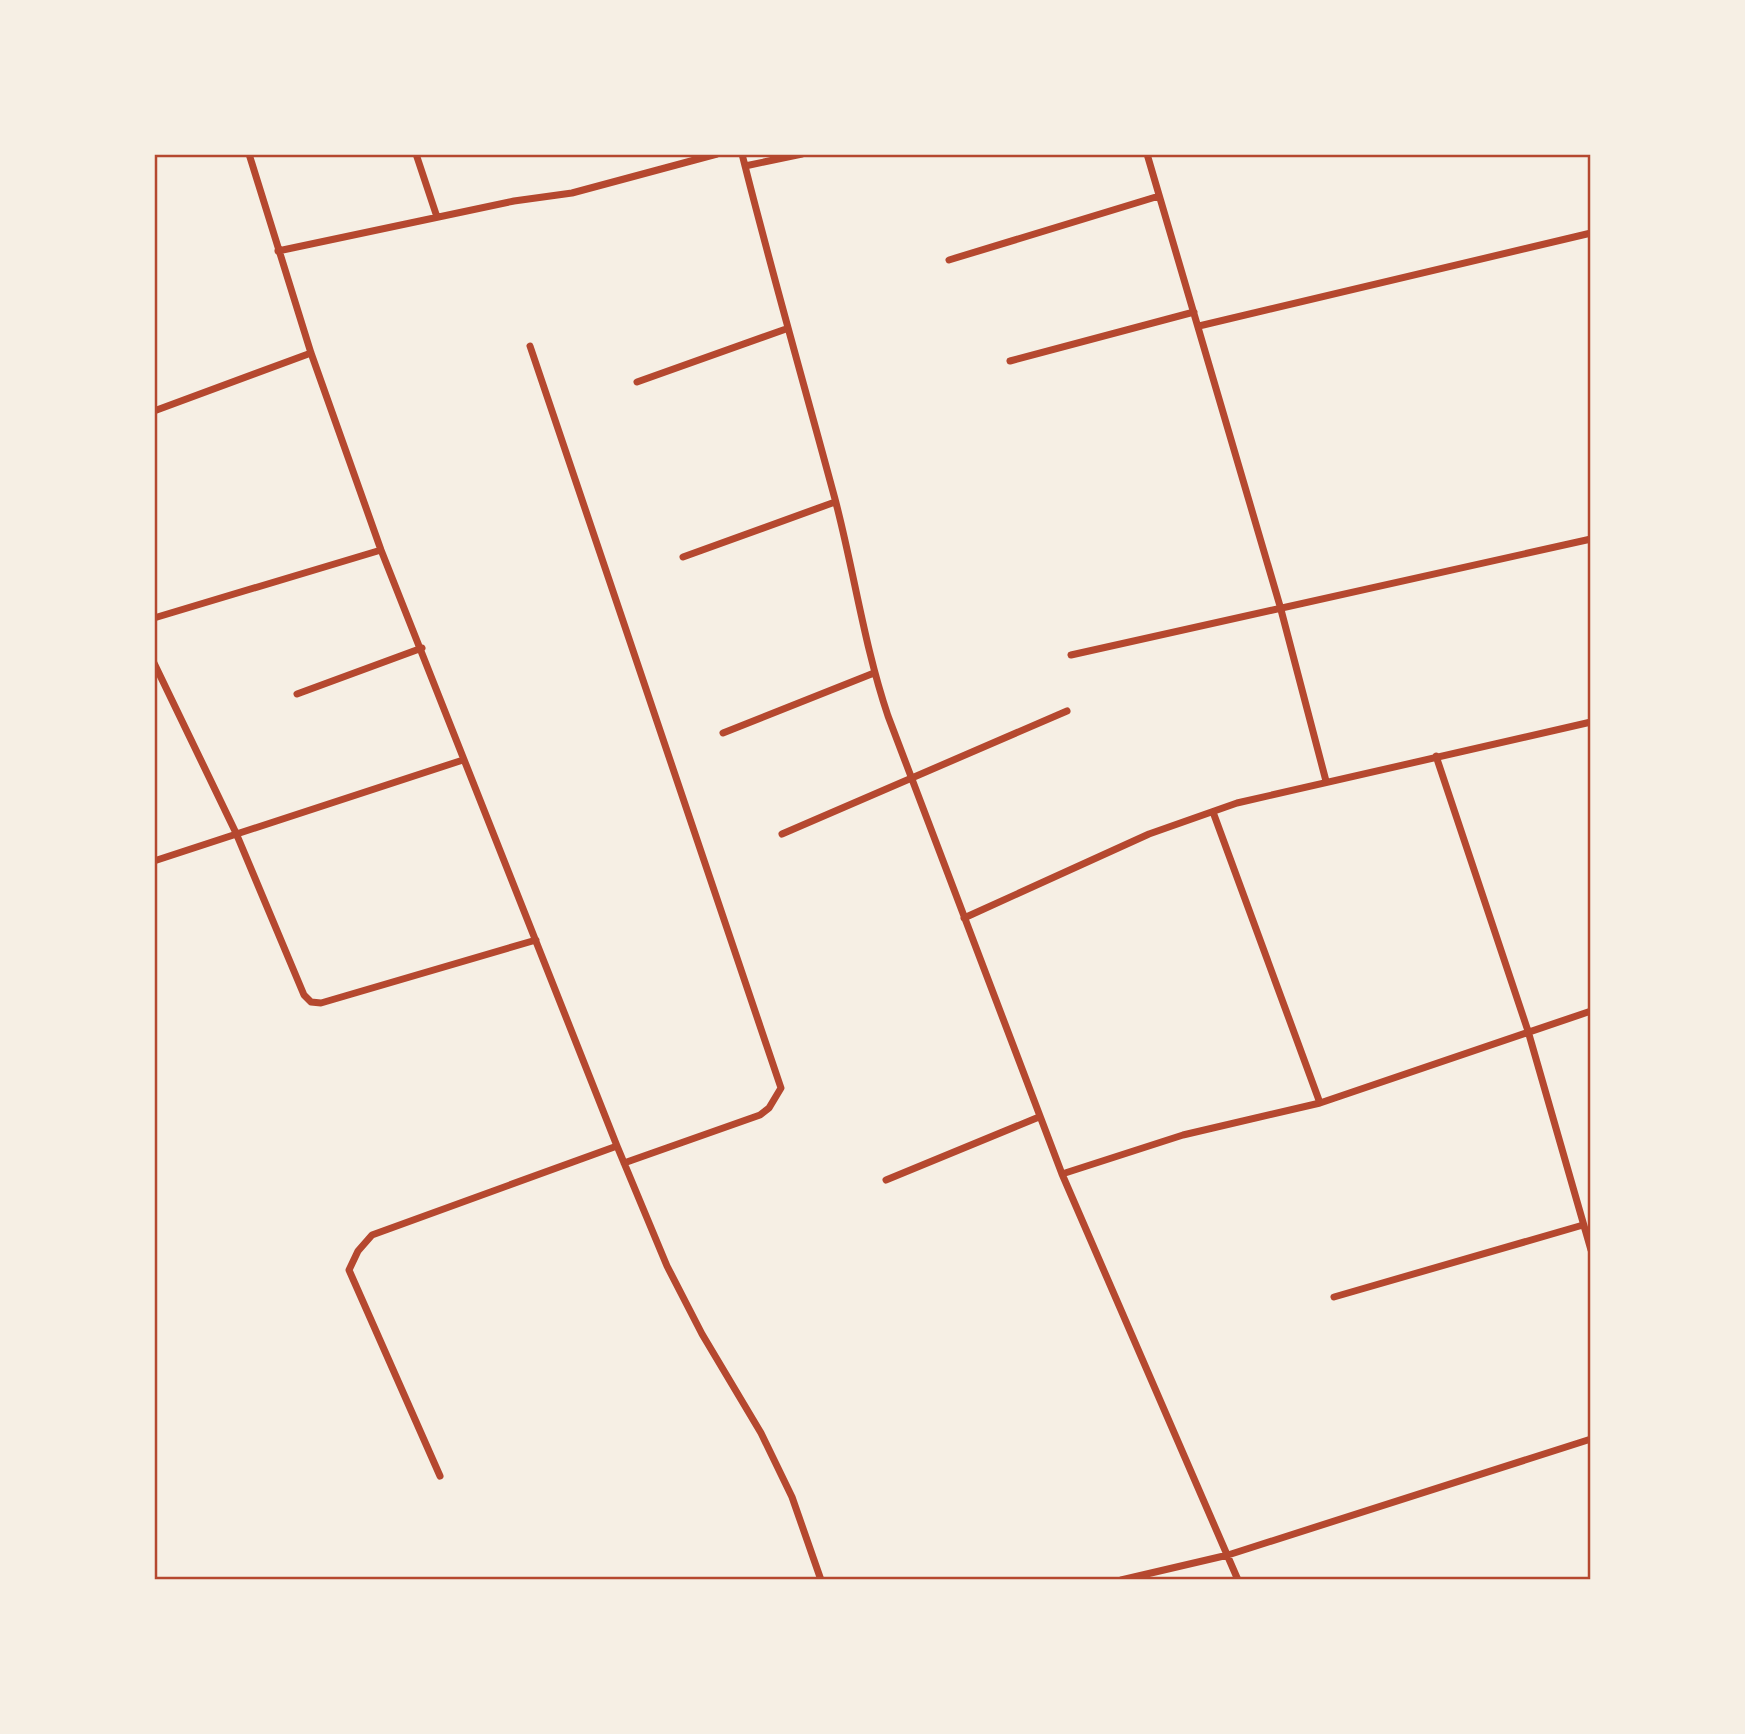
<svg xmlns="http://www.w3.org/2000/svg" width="1745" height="1734" font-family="'Source Sans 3',sans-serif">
<rect width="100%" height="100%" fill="#f6efe4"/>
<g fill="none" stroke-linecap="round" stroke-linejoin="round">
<!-- minor -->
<path stroke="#b5482f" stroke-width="7" d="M249 154 311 353 381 550 617 1146 667 1266 702 1334 761 1433 792 1497 821 1580
M416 154 437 217
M742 154C771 270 804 384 835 499 854 571 864 645 888 716L1062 1174 1238 1580
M1147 154 1280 606 1326 781
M745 166 802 154
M278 251 514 201 572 193 717 154
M949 260 1159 196
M1199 326 1591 233
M530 346 781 1088 769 1108 760 1115 624 1163
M1010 361 1194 312
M637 382 786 329
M154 411 311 353
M683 557 835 502
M154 618 381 550
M1071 655 1591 539
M154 663 236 833 304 995 311 1002 321 1003 536 940
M297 694 422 648
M723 733 874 673
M1436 756 1528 1031 1591 1250
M1213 812 1320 1103
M782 834 1067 711
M154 861 463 760
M964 918 1149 834 1237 803 1591 722
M1062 1174 1183 1135 1320 1103 1591 1011
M886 1180 1039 1117
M1334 1297 1583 1225
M440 1476 349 1270 358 1251 372 1235 617 1146
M1121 1580 1228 1555 1591 1439"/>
</g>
<!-- border -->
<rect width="1745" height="1734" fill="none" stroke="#f6efe4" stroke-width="312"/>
<rect x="156" y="156" width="1433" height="1422" fill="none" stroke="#b5482f" stroke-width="2.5"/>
</svg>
